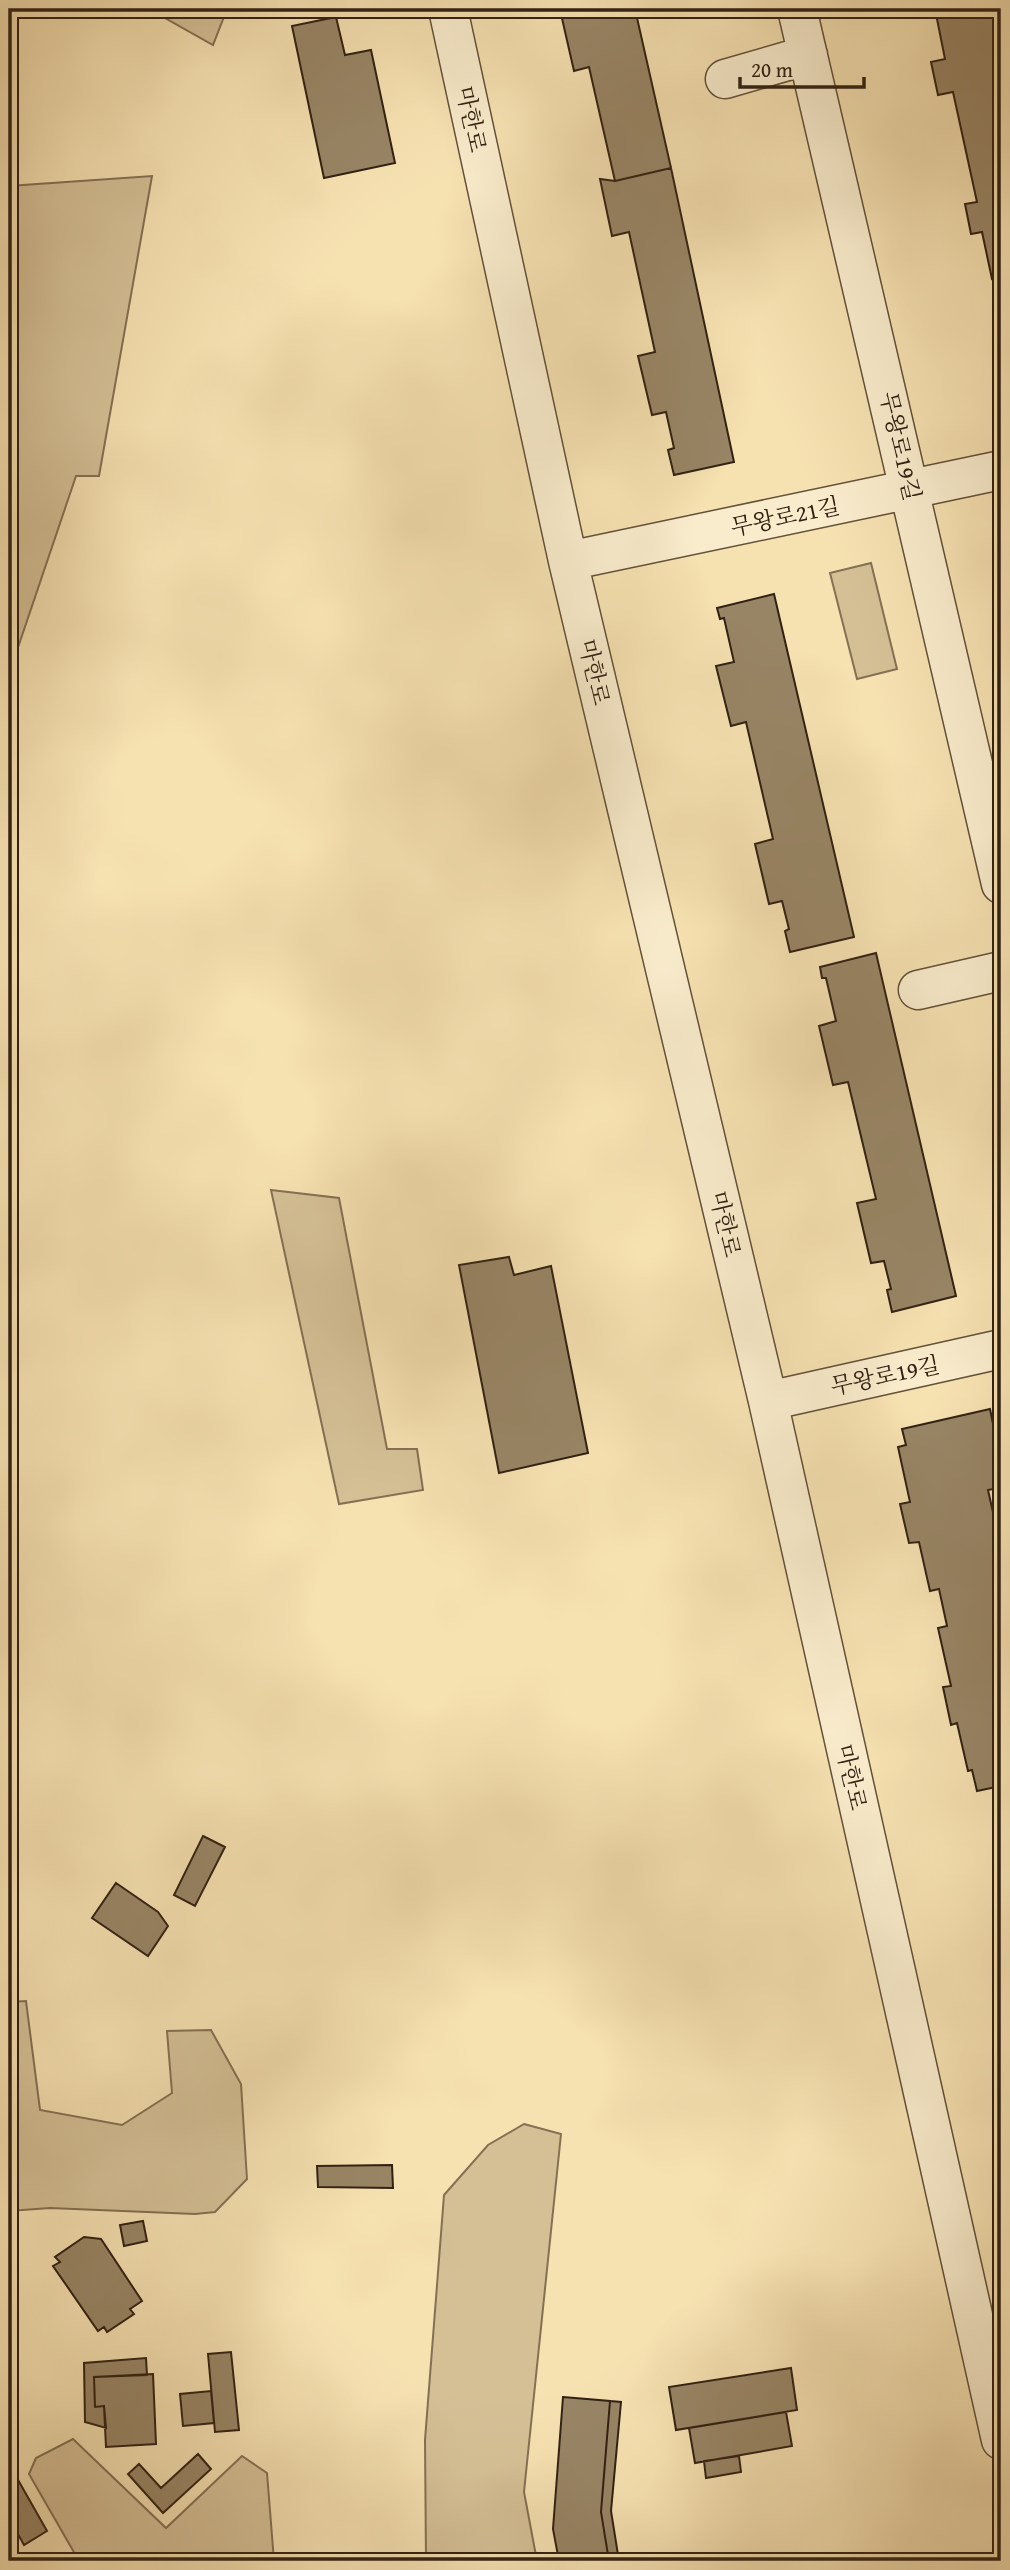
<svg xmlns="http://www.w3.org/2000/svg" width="1010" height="2570" font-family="'Gentium Book Plus','Noto Serif KR',serif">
<rect width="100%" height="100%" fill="#f6e1b1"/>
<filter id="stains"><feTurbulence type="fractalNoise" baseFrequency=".00286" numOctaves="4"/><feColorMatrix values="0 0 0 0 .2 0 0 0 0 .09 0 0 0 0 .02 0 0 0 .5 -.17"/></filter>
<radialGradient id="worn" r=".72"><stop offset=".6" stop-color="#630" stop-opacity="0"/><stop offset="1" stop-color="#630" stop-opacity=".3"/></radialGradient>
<!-- green -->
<path fill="#d5c096" stroke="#847054" stroke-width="2" d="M149 9H227L213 45Z
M152 176 99 476H76L9 674V186Z
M871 563 897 669 857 679 830 573Z
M271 1190 339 1198 387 1449H417L423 1490 339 1504Z
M26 2001 40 2110 122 2125 172 2093 167 2031 211 2030 241 2084 247 2179 215 2212 195 2214 50 2208 9 2211V2002Z
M524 2124 561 2134 524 2492 537 2561H426L425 2440 444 2195 488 2145Z
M73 2439 166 2528 242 2456 267 2473 274 2561H79L29 2474 36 2458Z"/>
<!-- building -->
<path fill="#988565" stroke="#322113" stroke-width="2" d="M578 9H635L671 168 615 181 589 67 574 71 561 14Z
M935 9H1001V277L992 279 982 232 971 234 965 204 977 202 953 92 938 95 931 62 945 59Z
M336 17 345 55 371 50 395 163 324 178 292 26Z
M671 168 734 462 674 475 668 450 674 448 666 412 652 415 638 356 655 352 629 232 612 236 600 179 615 181Z
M774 594 854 937 790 952 785 931 789 929 782 901 769 904 755 844 773 839 746 722 731 726 716 666 734 662 724 618 720 619 717 608Z
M876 953 956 1296 892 1312 887 1290 891 1289 884 1261 871 1263 857 1203 876 1199 848 1082 833 1085 819 1026 836 1021 826 978H822L820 967Z
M509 1257 514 1275 551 1266 588 1453 499 1473 459 1265Z
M990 1409 1001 1463V1472L996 1473 999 1488 988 1490 995 1521 1001 1519V1786L977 1791 972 1770 968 1771 957 1723 951 1725 943 1687 951 1686 938 1628 947 1626 939 1589 930 1591 919 1542 909 1543 900 1504 910 1502 898 1447 906 1445 902 1429Z
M203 1836 225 1847 195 1906 174 1895Z
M116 1883 158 1912 168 1926 148 1956 92 1918Z
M392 2165 393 2188 318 2187 317 2166Z
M143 2221 147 2241 124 2246 120 2225Z
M84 2237 101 2239 142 2301 130 2309 134 2314 107 2332 104 2327 98 2331 53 2266 60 2262 55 2257Z
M9 2242H14V2261H9Z
M231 2352 239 2430 215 2432 208 2354Z
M146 2358 147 2375 94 2377 95 2407 104 2406 106 2428 85 2422 84 2363Z
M791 2368 797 2410 676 2430 669 2387Z
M153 2374 156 2444 106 2447 104 2406 95 2407 94 2377Z
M211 2391 214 2423 183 2426 180 2394Z
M563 2397 610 2401 601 2512 609 2561H559L553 2529Z
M610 2401 621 2402 611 2511 619 2561H609L601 2512Z
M786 2412 792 2446 695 2463 689 2428Z
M198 2454 211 2469 163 2513 128 2474 139 2464 161 2488Z
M739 2456 741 2472 706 2478 704 2461Z
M13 2471 47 2531 24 2545 9 2518V2473Z"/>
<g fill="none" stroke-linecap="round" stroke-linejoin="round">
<!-- minor casing -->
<g stroke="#63513a" stroke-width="41">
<path id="minor" d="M448 9 568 561 768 1401 1001 2440
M797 9 1001 884
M725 79 808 55
M568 561 1001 470
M918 990 1001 971
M768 1401 1001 1349"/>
</g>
<!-- minor -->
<use href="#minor" stroke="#f9eccc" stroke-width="38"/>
</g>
<g text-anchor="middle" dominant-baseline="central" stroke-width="5" stroke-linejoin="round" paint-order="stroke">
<!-- street labels -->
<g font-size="23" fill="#322113" stroke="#f9eccc">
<text transform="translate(472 119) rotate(78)">마한로</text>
<text transform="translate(901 446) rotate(77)">무왕로19길</text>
<text transform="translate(785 516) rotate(-12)">무왕로21길</text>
<text transform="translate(595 672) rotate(77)">마한로</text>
<text transform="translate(726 1224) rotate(77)">마한로</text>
<text transform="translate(885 1375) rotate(-12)">무왕로19길</text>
<text transform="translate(852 1777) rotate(77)">마한로</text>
</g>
</g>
<!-- margin -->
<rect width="1010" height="2570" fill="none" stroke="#f6e1b1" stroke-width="35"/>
<rect x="10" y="10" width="989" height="2549" fill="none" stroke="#322113" stroke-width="3.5"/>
<rect x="18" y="18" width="975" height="2535" fill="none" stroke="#322113" stroke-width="2"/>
<!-- scale -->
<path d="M740 77v10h124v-10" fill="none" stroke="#322113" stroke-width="3.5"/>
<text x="751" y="77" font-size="21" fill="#322113" stroke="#f9eccc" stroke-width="5" paint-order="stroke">20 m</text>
<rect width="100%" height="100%" filter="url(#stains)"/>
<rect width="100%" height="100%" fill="url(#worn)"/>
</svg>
